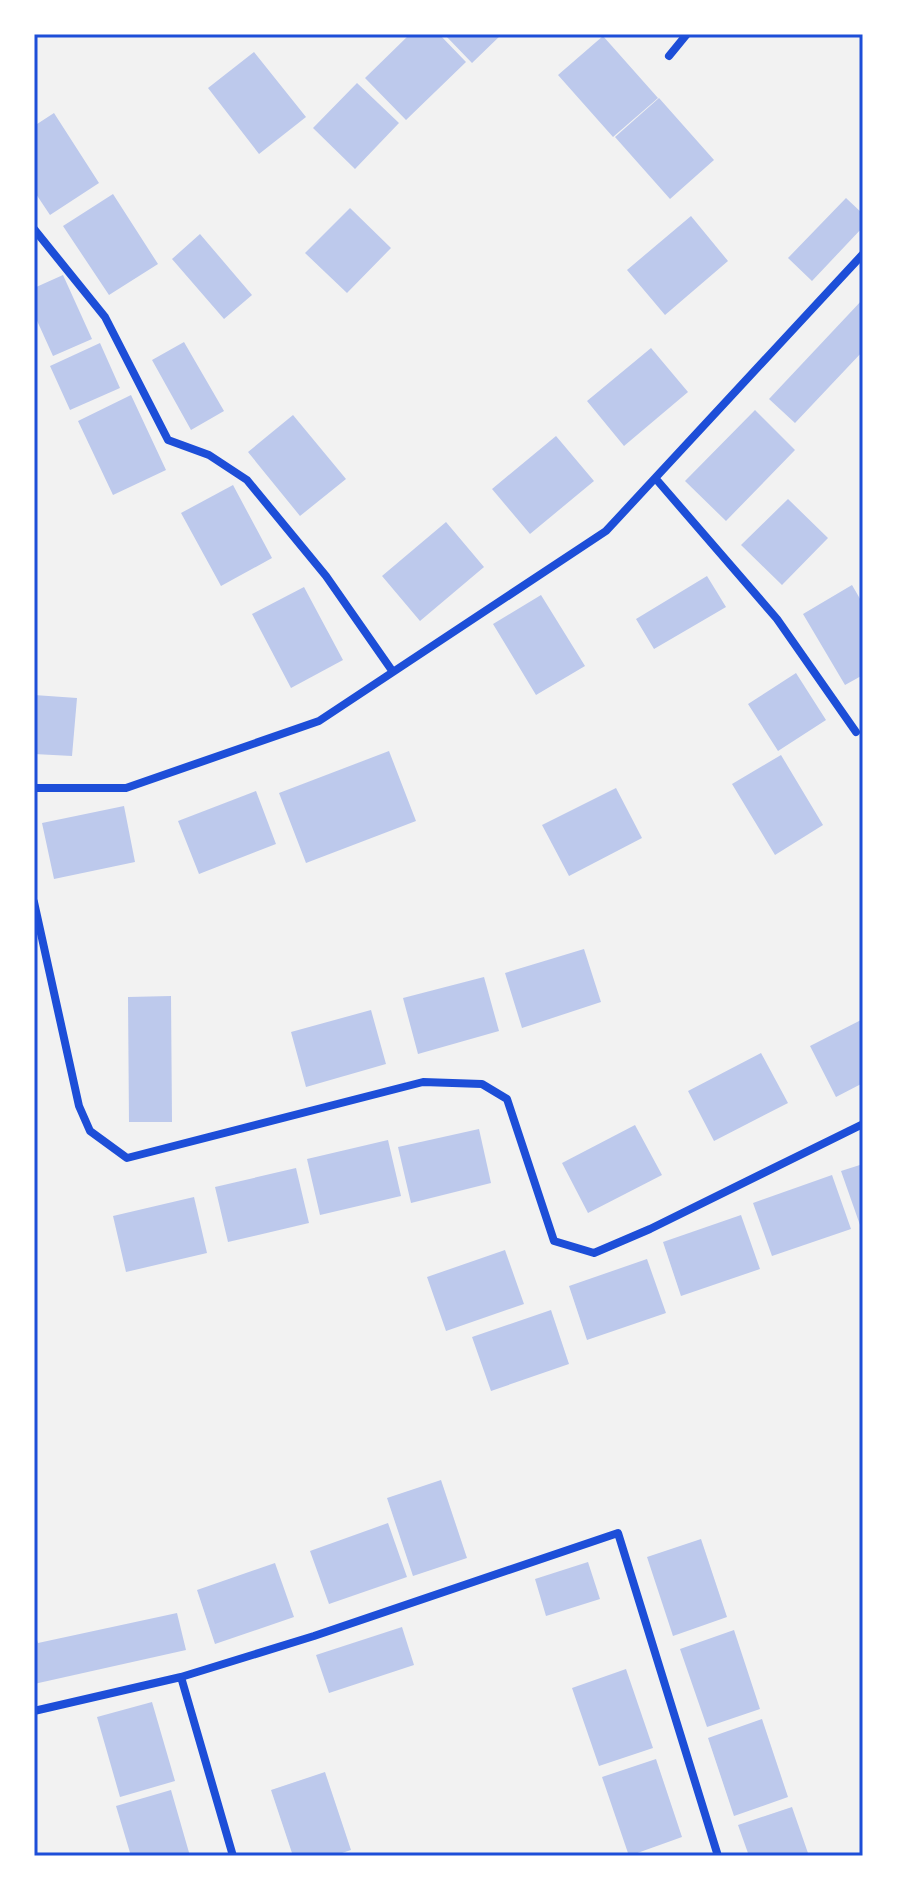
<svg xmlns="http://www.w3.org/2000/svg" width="897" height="1890" font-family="Ubuntu,sans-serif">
<rect width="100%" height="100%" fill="#f2f2f2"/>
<!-- building -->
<path fill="#bdc9ec" d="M410 34H439L466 62 406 120 365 78Z
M444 34H502L472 63Z
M603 36 658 98 613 137 558 75Z
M254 52 306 117 259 154 208 88Z
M357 83 399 123 355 169 313 128Z
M659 98 714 160 670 199 615 137Z
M54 113 99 183 50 215 34 191V126Z
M113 194 158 264 109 295 63 226Z
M846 198 863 214V227L812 281 788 258Z
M350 208 391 248 347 293 305 253Z
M691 216 728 261 665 315 627 270Z
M200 234 252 295 224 319 172 259Z
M63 275 92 339 53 356 34 314V288Z
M863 299V351L795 423 769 399Z
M184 342 224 411 191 430 152 360Z
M100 343 120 388 70 410 50 366Z
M651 348 688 392 624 446 587 401Z
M131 395 166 470 113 495 78 421Z
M755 410 795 450 726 521 685 481Z
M293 415 346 479 300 516 248 452Z
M556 436 594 481 530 534 492 489Z
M233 485 272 558 221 586 181 513Z
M788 499 828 538 782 585 741 545Z
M446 522 484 567 420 621 382 576Z
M707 576 726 607 654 649 636 619Z
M852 585 863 604V675L845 685 803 614Z
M304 587 343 660 291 688 252 614Z
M541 595 585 666 536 695 493 624Z
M796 673 826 720 778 751 748 704Z
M34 695 77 698 72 756 34 754Z
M389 751 416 821 306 863 279 793Z
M781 755 823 825 775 855 732 784Z
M616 788 642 838 569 876 542 825Z
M256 791 276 844 199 874 178 821Z
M124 806 135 862 54 879 42 823Z
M584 949 601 1002 522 1028 505 973Z
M484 977 499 1031 418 1054 403 998Z
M171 996 172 1122H129L128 997Z
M371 1010 386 1064 306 1087 291 1032Z
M863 1019V1083L836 1097 810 1046Z
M761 1053 788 1103 714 1141 688 1091Z
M635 1125 662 1175 588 1213 562 1163Z
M479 1129 491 1183 411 1203 398 1147Z
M388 1140 401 1196 320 1215 307 1159Z
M863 1164V1223L860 1225 841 1171Z
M296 1168 309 1223 228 1242 215 1187Z
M832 1175 851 1229 772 1256 753 1203Z
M194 1197 207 1253 126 1272 113 1216Z
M741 1215 760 1269 681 1296 663 1242Z
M505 1250 524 1304 446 1331 427 1277Z
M647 1259 666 1313 587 1340 569 1286Z
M551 1310 569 1364 491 1391 472 1337Z
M441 1480 467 1558 413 1576 387 1498Z
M388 1523 407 1577 329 1604 310 1551Z
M701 1539 727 1617 673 1636 647 1557Z
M588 1562 600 1599 546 1616 535 1579Z
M275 1563 294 1617 215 1644 197 1590Z
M177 1613 186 1650 34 1684V1630L38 1643Z
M402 1627 414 1665 329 1693 316 1655Z
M734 1630 760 1709 707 1727 680 1649Z
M626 1669 653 1748 599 1766 572 1688Z
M152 1702 175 1781 120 1797 97 1717Z
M762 1719 788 1797 734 1816 708 1738Z
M656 1759 682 1837 629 1856 602 1777Z
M325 1772 351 1850 333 1856H293L271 1790Z
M171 1790 190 1856H131L116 1806Z
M792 1807 809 1856H749L738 1825Z"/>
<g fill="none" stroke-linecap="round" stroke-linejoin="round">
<!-- minor -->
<path stroke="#1d4ed8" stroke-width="8" d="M669 56 687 34
M34 229 105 317 168 440 209 455 247 480 326 576 393 672
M656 479 777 619 856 732
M34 788H126L319 721 606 531 863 254
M34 902 79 1106 90 1131 127 1158 423 1082 482 1084 507 1099 554 1241 594 1253 650 1229 863 1124
M181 1677 233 1856
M34 1711 181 1677 314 1636 618 1533 718 1856"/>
</g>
<!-- border -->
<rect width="897" height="1890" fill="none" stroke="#ffffff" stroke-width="72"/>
<rect x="36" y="36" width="825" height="1818" fill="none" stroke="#1d4ed8" stroke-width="3"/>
</svg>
